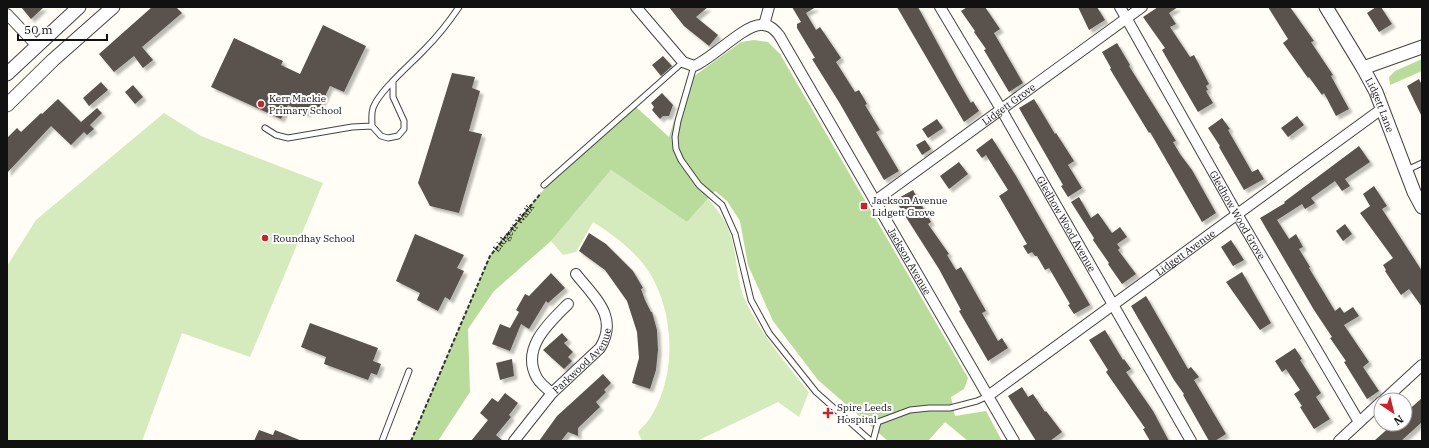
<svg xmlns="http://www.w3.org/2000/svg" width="1429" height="448" font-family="'IBM Plex Serif',serif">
<defs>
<filter id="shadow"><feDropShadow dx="3.5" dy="3.5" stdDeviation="1" flood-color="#0004"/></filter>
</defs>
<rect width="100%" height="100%" fill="#fffdf5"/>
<!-- green -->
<path fill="#d5ebbd" d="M164 113 201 136 323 183 250 357 182 333 142 441H7V266L36 220Z
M611 170 687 222 708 199C718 210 727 222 731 237 738 259 736 282 746 302 762 335 786 364 809 392L799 417 778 402 697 441H642L638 432C643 426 650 420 653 413 678 370 674 304 644 265 630 247 612 234 593 222L576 252 563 255 551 241Z"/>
<!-- forest -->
<path fill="#b9dc9c" d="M754 40 768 42 780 54 968 378 964 389 951 397 955 416 986 411 1002 441H968L945 422 928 441H888L818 380 773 321 748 265 740 221 727 201 715 191 687 222 611 170 551 241 494 291 468 329 470 392 438 441H411L490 256 546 187 636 107 669 137 686 82 741 42Z
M1422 59V71L1390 85 1389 77 1395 71Z"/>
<!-- building -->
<path fill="#5a524d" filter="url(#shadow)" d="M21 7H44L31 19Z
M152 7H176L182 13 142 47 153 60 143 68 134 56 114 72 99 54Z
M669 7H708L696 17 718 35 709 46 684 26Z
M792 7H816L806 13 816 30 820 27 841 58 836 62 855 92 859 90 867 104 865 105 880 130 876 132 899 171 884 180 839 102 812 59 815 58 797 28V24L801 22Z
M897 7H918L957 79 971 103 973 101 979 111 964 122Z
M967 7H985L1000 29 994 33 1023 83 1009 92 984 50 986 49 974 32 975 31 961 11Z
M1078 7H1097L1105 20 1089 30Z
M1158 7H1178L1169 13 1176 24 1170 27 1190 57 1194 55 1209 84 1206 86 1208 90 1206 91 1213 103 1198 112 1162 50 1165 48 1143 17Z
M1268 7H1290L1314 41 1311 42 1333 75 1331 76 1349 109 1336 116 1324 93 1322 95 1309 77 1308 78 1283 43 1288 39Z
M1376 7H1381L1392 24 1379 32 1367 13Z
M323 25 366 46 344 92 330 86 318 111 311 107 307 114 288 105 281 119 211 87 234 38 283 61 281 65 300 74Z
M1117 43 1130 65 1129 66 1176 141 1173 142 1180 154 1192 170 1216 213 1202 222 1150 132 1149 133 1110 69 1111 68 1102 52Z
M663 56 672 66 661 76 652 65Z
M452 73 475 77 472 88 480 91 469 131 482 134 459 213 430 206 418 183Z
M1419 79 1422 85V117L1407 86Z
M101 82 108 90 89 106 83 98Z
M133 85 143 97 135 104 125 92Z
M662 93 673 105 669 116H663L660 119 652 110 654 107 651 103Z
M58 99 81 122 97 108 102 113 90 125 94 129 87 135 84 132 71 145 51 126 7 173V138L17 128 21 132 41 113 42 114Z
M1034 99 1055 134 1056 133 1074 161 1068 165 1082 188 1068 197 1061 186 1063 185 1019 108Z
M1297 116 1304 125 1288 137 1281 128Z
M1222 118 1230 129 1228 130 1252 172 1258 169 1264 179 1244 190 1219 147 1220 146 1208 128Z
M937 119 943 128 928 138 922 129Z
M992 138 1016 176 1090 305 1074 314 1068 305 1070 304 1049 268 1045 270 1037 256H1035L1032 252 1028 254 1023 246 1027 244 999 196 1008 190 986 155 982 158 976 150Z
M925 140 931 149 922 155 916 145Z
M1359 146 1370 162 1345 179 1350 186 1342 191 1335 181 1311 198 1315 203 1305 209 1302 204 1277 220 1289 239 1296 234 1303 247 1299 249 1310 267 1309 268 1335 311 1340 307 1344 313 1353 307 1359 316 1344 325 1369 362 1363 367 1379 391 1367 399 1344 362 1346 361 1330 338 1332 337 1314 310 1260 218 1285 203 1284 202Z
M959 162 968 174 949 189 940 176Z
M1374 186 1387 206 1382 209 1422 271V307L1409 289 1401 295 1385 271 1386 270 1383 265 1393 258 1360 213 1370 206 1363 194Z
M913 190 931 222 928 224 949 254 947 255 956 270 961 267 986 311 982 313 998 341 1002 338 1008 348 988 361 959 311 961 310 939 269 895 200Z
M1079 197 1091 218 1098 213 1112 233 1120 227 1127 237 1117 244 1120 248 1118 250 1136 274 1122 284 1108 264 1109 263 1093 240 1094 238 1071 202Z
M1345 224 1352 234 1343 241 1336 231Z
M589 233 606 244 633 271 643 288 641 289 645 300 651 312H652L657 330 658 350 656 370 650 389 632 383 639 358 637 332 627 301 605 270 579 251Z
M415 234 464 255 457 268 464 271 450 300 445 297 438 311 417 300 420 293 396 281Z
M1231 240 1244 260 1233 266 1221 247Z
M1242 272 1271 323 1260 330 1226 282Z
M551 273 565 288 548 303 546 301 529 329 521 324 510 351 492 344 500 324 510 328 519 312 516 310 525 294 529 296Z
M1146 296 1188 369 1191 367 1199 377 1194 380 1226 434 1215 441H1209L1183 395 1184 394 1174 380 1131 306Z
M310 323 378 348 373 361 381 364 377 375 371 373 368 380 324 364 326 357 301 347Z
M1105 330 1123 360 1124 359 1131 369 1126 372 1153 411 1169 441H1150L1143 429 1145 428 1106 372 1108 370 1089 340Z
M562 333 568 340 564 343 573 352 568 357 572 361 564 369 543 350Z
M1295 348 1302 359 1300 360 1321 393 1316 397 1330 419 1314 429 1300 407 1302 406 1294 394 1300 390 1286 369 1282 372 1275 361Z
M512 359 514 376 500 380 496 363Z
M603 374 611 383 604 390 606 392 596 402 600 407 578 428V436L568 432 561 441H539L557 416Z
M1022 387 1028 397 1033 394 1045 412 1046 411 1062 432 1050 441H1036L1008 396Z
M505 393 518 403 509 415 511 417 496 435 503 441H471L488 420 480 413 492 398 498 402Z
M1422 398V422L1401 441H1374L1393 424H1405V413Z
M259 430 273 435 275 430 302 441H254Z"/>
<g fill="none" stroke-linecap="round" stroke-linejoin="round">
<!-- service casing -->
<g stroke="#444" stroke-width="7">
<path id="service" d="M694 66 678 121 675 137 676 149 681 160 699 185 722 205 735 234 751 300 769 333 816 392 871 441
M393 82V97L404 121V129L398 136 388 138 381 136 372 126C372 120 371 114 373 108 379 91 411 64 424 50 437 37 449 22 459 7
M265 128 276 135 288 138 352 127 372 126
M1407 170 1422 163
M544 185 683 62
M382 441 409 371
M873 441 878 422 910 410 929 408H950L977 401 988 396"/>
</g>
<!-- minor casing -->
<g stroke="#444" stroke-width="12">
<g id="minor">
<path id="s2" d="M636 7 683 62 694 66C713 58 743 26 760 25 769 24 774 29 779 35L1014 441"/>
<path id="s3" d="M940 7 1001 109 1191 441"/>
<path id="s4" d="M1120 7 1237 214 1359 422"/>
<path d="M7 14 36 45"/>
<path d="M764 25 769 7"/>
<path id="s5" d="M875 201 1142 7"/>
<path d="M552 393C547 389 540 383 537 378 520 348 550 322 568 304"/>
<path id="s6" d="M988 396 1383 108"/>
<path d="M1384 400 1422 365"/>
<path id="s7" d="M514 441 552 393 600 348C619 317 595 298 576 274"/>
<path d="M1339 441 1381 402"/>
</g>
</g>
<!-- tertiary casing -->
<g stroke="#444" stroke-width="15">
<g id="tertiary">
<path id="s8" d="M1326 7 1363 68 1376 92 1414 192 1422 207"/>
<path d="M1363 68 1422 47"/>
<path d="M7 74 79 7"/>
<path d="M7 105 53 60 113 7"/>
</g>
</g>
<!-- path -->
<path stroke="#333" stroke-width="2" stroke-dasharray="4 2" stroke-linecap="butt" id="s1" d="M411 441 490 256 541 193"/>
<!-- service -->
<use href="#service" stroke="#fff" stroke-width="5"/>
<!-- minor -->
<use href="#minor" stroke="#fff" stroke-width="10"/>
<!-- tertiary -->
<use href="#tertiary" stroke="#fff" stroke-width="13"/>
</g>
<!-- markers -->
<g fill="#c4262e" stroke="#fff" stroke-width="1.5">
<circle cx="261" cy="104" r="4"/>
<rect x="860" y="202" width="8" height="8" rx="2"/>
<circle cx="265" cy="238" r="4"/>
<path d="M826 407h4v4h4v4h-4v4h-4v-4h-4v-4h4z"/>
</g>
<g text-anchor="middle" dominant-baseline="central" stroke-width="4" stroke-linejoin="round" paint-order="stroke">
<!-- poi labels -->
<g font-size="10" fill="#111" stroke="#fff" text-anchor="start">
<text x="269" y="98">Kerr Mackie<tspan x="269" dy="12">Primary School</tspan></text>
<text x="872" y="200">Jackson Avenue<tspan x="872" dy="12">Lidgett Grove</tspan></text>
<text x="273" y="238">Roundhay School</text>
<text x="837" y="407">Spire Leeds<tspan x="837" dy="12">Hospital</tspan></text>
</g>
<!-- street labels -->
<g font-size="10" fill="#111" stroke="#fff">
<text stroke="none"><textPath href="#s5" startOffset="165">Lidgett Grove</textPath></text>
<text stroke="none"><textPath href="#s8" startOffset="112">Lidgett Lane</textPath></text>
<text stroke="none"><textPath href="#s4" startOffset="239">Gledhow Wood Grove</textPath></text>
<text stroke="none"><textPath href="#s3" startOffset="251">Gledhow Wood Avenue</textPath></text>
<text stroke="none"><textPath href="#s1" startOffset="238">Lidgett Walk</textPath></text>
<text stroke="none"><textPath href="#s6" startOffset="244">Lidgett Avenue</textPath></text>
<text stroke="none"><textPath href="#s2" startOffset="446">Jackson Avenue</textPath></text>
<text stroke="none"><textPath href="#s7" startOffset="106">Parkwood Avenue</textPath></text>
</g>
</g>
<!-- border -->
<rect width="1429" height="448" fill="none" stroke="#111111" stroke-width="16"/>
<!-- north arrow -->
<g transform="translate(1393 412) rotate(145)"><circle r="19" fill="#ffffff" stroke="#a0a0a0"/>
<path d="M0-3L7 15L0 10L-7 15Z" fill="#c4262e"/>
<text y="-6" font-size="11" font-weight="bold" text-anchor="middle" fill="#111111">N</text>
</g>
<!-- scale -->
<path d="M18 34v6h89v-6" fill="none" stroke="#111111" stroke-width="2"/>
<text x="24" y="34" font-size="12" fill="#111111" stroke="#ffffff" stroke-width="3" paint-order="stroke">50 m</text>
</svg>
